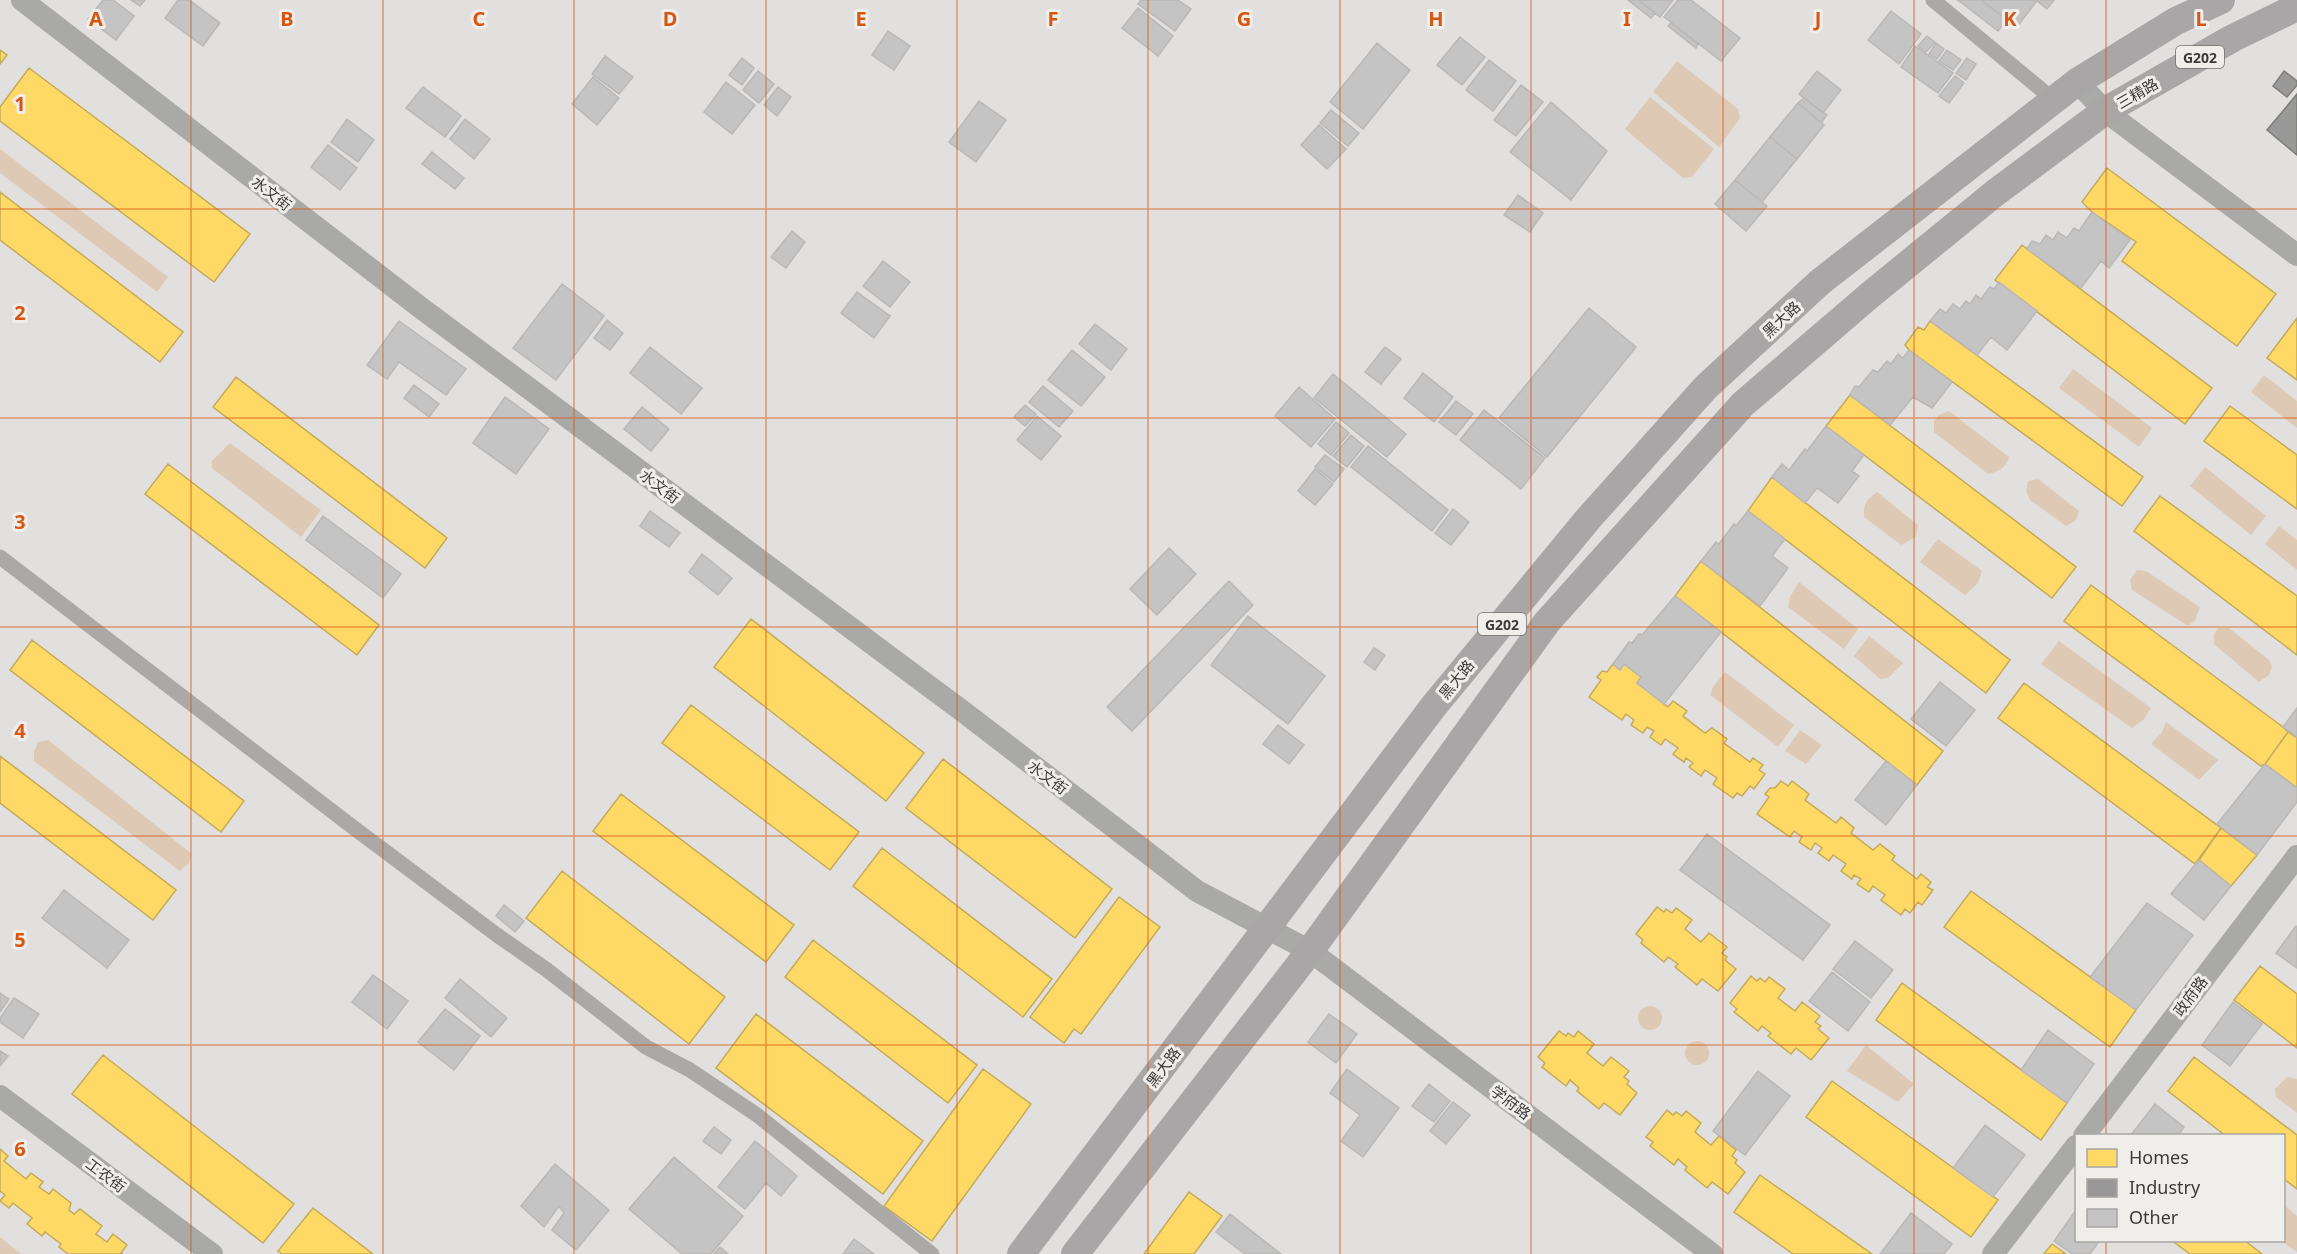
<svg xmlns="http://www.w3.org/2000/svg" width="2297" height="1254" font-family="'Noto Sans','Noto Sans SC',sans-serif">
<rect width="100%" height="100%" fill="#e2e0df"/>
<!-- green -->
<path fill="#ddc9b4" d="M1677 61 1738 109 1740 118 1719 147 1653 92Z
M1650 97 1714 149 1692 177 1683 178 1625 129Z
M0 149 168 277 157 292 0 173Z
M2073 369 2152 428 2139 447 2059 388Z
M2264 375 2297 401V428L2251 392Z
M1949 411 2009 457C2005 469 1999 471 1988 474L1934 432V421L1939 415Z
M230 443 321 510 301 537 212 468V461Z
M2205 467 2266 516 2251 535 2190 486Z
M2038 479 2079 511 2076 520 2066 526 2030 500 2026 491 2028 481Z
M1877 492 1918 525 1916 537 1901 545 1864 517C1863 504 1866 500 1877 492Z
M2279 526 2297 540V570L2265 544Z
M1938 539 1982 571 1978 583 1965 595 1920 562Z
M2137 570 2146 571 2200 607 2195 620 2188 626 2132 590 2130 580Z
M1799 582 1858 629 1844 649 1788 607 1790 597Z
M2218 628H2229L2269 660 2272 667 2269 675 2259 682 2214 644V634Z
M1869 636 1903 663 1888 678 1880 679 1854 656Z
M2059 641 2151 708 2144 719 2132 728 2041 664Z
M1725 672 1794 725 1778 747 1710 695 1713 687Z
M2166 722 2218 760 2199 780 2151 744 2162 732Z
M1800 730 1822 745 1806 764 1785 751Z
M48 740 192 854 189 863 180 871 34 761V751L38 742Z
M1638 1018a12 12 0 1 1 24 0a12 12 0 1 1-24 0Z
M1685 1053a12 12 0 1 1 24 0a12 12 0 1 1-24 0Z
M1866 1045 1914 1084 1898 1102 1847 1071Z
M2287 1077 2297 1079V1113L2276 1097 2275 1089Z
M2284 1205 2297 1216V1252L2281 1241 2284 1240Z
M0 1237 21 1254H0Z"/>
<!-- homes -->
<path fill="#ffd966" stroke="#c4aa59" stroke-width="1.5" d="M0 50 7 55 0 64Z
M29 68 250 234 214 282 0 121V107Z
M2107 168 2276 294 2237 346 2122 261 2136 242 2092 212 2082 202Z
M0 192 183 332 160 362 0 240Z
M2022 245 2212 388 2185 424 1995 280Z
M2297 318V380L2267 358Z
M1930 321 2143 477 2122 506 1909 350 1905 345 1918 327 1924 330Z
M236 377 447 538 425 568 213 407Z
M1850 395 2076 567 2052 598 1826 426Z
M2230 406 2297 455V509L2204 441Z
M168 464 379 625 357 655 145 494Z
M1772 477 2010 660 1986 693 1748 511Z
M2160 496 2297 596V655L2134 531Z
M1701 561 1943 751 1917 785 1675 596Z
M2091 585 2283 727 2288 732 2265 764 2261 766 2064 621Z
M751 619 924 753 886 801 714 667Z
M32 640 244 801 221 832 10 670Z
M1613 664 1620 670 1624 664 1641 677 1637 683 1668 707 1673 701 1687 711 1683 716 1705 733 1712 728 1727 739 1724 743 1750 762 1753 758 1763 765 1759 770 1765 774 1754 789 1750 786 1742 796 1737 793 1733 798 1713 784 1717 778 1705 770 1701 776 1689 767 1693 763 1686 758 1684 762 1673 754 1678 748 1665 739 1661 745 1650 737 1654 731 1647 727 1643 733 1631 725 1634 720 1626 714 1622 720 1589 697 1601 680 1597 677 1602 671 1607 672Z
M2024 683 2221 828 2195 864 1998 718Z
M691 705 859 832 830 870 662 743Z
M2288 732 2297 738V788L2265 764Z
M0 756 176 890 153 920 0 803Z
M943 759 1112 889 1075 938 906 808Z
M1781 781 1788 786 1792 781 1809 794 1805 800 1836 823 1841 817 1854 828 1851 833 1873 850 1880 844 1895 856 1892 860 1917 879 1921 874 1931 882 1927 887 1933 890 1922 905 1918 902 1910 913 1905 909 1901 915 1881 900 1885 895 1873 886 1869 892 1857 884 1861 879 1854 875 1852 879 1841 871 1846 864 1833 855 1829 861 1818 853 1822 848 1815 843 1811 850 1799 842 1802 837 1794 831 1790 837 1757 814 1769 797 1765 794 1770 788H1775Z
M621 794 794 925 766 962 593 831Z
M2221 828 2257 855 2231 886 2199 860Z
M882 848 1052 979 1023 1017 853 886Z
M562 871 725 997 689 1044 526 918Z
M1971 891 2136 1010 2110 1047 1944 927Z
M1119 897 1160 927 1081 1034 1074 1029 1064 1043 1030 1017Z
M1657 907 1664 912 1666 909 1672 913 1676 908 1692 920 1685 929 1701 942 1709 933 1727 947 1722 953 1727 957 1725 960 1736 969 1718 991 1702 979 1697 985 1675 967 1678 964 1668 957 1664 962 1641 943 1643 940 1636 934Z
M813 940 977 1065 948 1103 785 977Z
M2260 966 2297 994V1048L2234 1000Z
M1751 976 1757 981 1760 978 1765 982 1769 977 1785 989 1778 998 1795 1011 1802 1002 1820 1016 1815 1022 1821 1026 1818 1029 1829 1038 1811 1060 1796 1048 1791 1054 1768 1036 1771 1033 1762 1026 1758 1031 1734 1012 1737 1009 1730 1003Z
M1902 983 2067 1103 2041 1140 1876 1020Z
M756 1014 923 1141 883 1194 716 1068Z
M1559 1031 1566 1036 1568 1033 1574 1037 1578 1031 1594 1044 1587 1053 1603 1066 1611 1057 1629 1071 1624 1077 1629 1081 1627 1084 1637 1093 1620 1115 1604 1103 1599 1109 1577 1091 1579 1088 1570 1080 1566 1086 1542 1067 1545 1063 1538 1057Z
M103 1055 294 1204 263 1243 72 1094Z
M2194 1057 2297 1135V1189L2284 1179V1136H2226L2168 1091Z
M983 1069 1031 1104 932 1241 884 1206Z
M1832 1081 1998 1200 1971 1237 1806 1117Z
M1667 1110 1673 1115 1676 1112 1682 1116 1686 1111 1701 1123 1695 1132 1711 1145 1719 1136 1736 1150 1732 1156 1737 1160 1735 1163 1745 1172 1728 1194 1712 1182 1707 1188 1685 1170 1687 1167 1678 1159 1674 1165 1650 1146 1653 1142 1646 1137Z
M0 1149 8 1156 4 1161 26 1179 31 1173 43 1182 39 1187 49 1194 53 1189 71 1203 69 1210 74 1214 80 1209 102 1226 96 1234 107 1242 113 1234 127 1245 121 1253 123 1254H68L59 1247 61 1244 45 1232 42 1236 27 1224 32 1218 13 1203 9 1208 0 1201 5 1195 0 1191Z
M1760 1175 1872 1254H1793L1734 1212Z
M1189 1192 1222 1216 1194 1254H1144Z
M313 1208 373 1254H282L278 1251Z
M2171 1240H2244L2262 1254H2190Z
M2052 1244 2066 1254H2044Z"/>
<!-- industry -->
<path fill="#999" stroke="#7d7d7c" stroke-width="1.5" d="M2284 71 2297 81V85L2287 97 2273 86Z
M2297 94V155L2267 130Z"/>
<!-- building -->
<path fill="#c5c4c4" stroke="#b9b8b7" stroke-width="1.5" d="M103 0H113L134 16 116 40 88 19Z
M131 0H145L140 6Z
M178 0H189L220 23 203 46 165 18Z
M1141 0H1178L1191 9 1175 31 1138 4Z
M1628 0H1638L1655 13 1651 18Z
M1638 0H1673L1660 17Z
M1678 0H1691L1740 38 1721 61 1664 17Z
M1958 0H1981L2007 20 1998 31Z
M1981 0H2033L2036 2 2017 27Z
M2036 0H2054L2047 9Z
M1138 8 1173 36 1158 56 1122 28Z
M1891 11 1921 34 1899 64 1868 40Z
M1671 23 1698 44 1696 48 1668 26Z
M888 31 910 46 894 70 872 55Z
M1927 36 1935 42 1926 52 1918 46Z
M1460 37 1485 57 1462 85 1437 65Z
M1377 43 1410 70 1363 129 1330 102Z
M1936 43 1944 49 1937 59 1929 54Z
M1915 46 1953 73 1938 93 1901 67Z
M1947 50 1961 60 1953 70 1939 61Z
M605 56 633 77 619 94 592 74Z
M742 58 754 68 742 85 729 75Z
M1967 58 1976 64 1966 80 1956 73Z
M1489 60 1516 81 1493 111 1466 90Z
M758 71 774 84 759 103 743 90Z
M1817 71 1841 90 1823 113 1799 94Z
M1955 76 1964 83 1949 103 1939 96Z
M593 77 619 98 597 125 572 104Z
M726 82 755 105 732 134 704 112Z
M1521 85 1543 102 1516 136 1494 120Z
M423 87 461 116 445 137 406 108Z
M778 87 791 97 777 116 764 105Z
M1804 98 1827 115 1821 123 1798 103Z
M979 101 1006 120 976 162 949 142Z
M1551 102 1607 151 1571 200 1510 152Z
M1798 103 1824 125 1797 159 1770 137Z
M1331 110 1359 133 1348 146 1320 123Z
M347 119 374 140 358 162 331 142Z
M465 119 490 139 474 159 450 139Z
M1319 125 1346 149 1327 169 1301 145Z
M1770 137 1797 159 1762 202 1735 180Z
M328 145 357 168 340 190 311 167Z
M432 152 464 178 455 189 422 164Z
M1735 180 1767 206 1746 231 1715 204Z
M1518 195 1543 213 1530 232 1504 215Z
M2092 212 2130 240 2109 268 2101 261 2081 288 2027 249 2032 241 2040 244 2046 235 2053 240 2058 232 2067 238 2074 228 2079 231Z
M792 231 805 242 786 268 771 257Z
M883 261 910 282 890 307 863 286Z
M1999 282 2037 311 2007 350 1991 337 1977 355 1930 321 1940 309 1946 313 1953 304 1960 309 1966 301 1970 304 1976 295 1981 299 1990 287 1994 289Z
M562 284 604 316 556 380 513 348Z
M857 292 890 316 874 338 841 313Z
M1589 308 1636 347 1547 457 1499 418Z
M607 320 623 333 610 350 594 338Z
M399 321 466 369 446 395 399 362 387 379 367 365Z
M1095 324 1127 349 1111 370 1079 344Z
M650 347 702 388 681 414 630 373Z
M1385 347 1401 359 1381 384 1365 372Z
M1072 350 1105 377 1081 406 1048 380Z
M1909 350 1952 382 1932 408 1913 397 1890 425 1850 395 1855 386 1859 387 1873 370 1878 372 1887 361 1891 364 1898 354 1903 358Z
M1423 373 1453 397 1434 422 1404 398Z
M1333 374 1406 434 1387 457 1314 398Z
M414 385 439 404 429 417 404 398Z
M1043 386 1073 411 1059 427 1029 402Z
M1299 387 1335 419 1311 447 1275 416Z
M505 397 549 429 516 474 473 443Z
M1456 401 1473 414 1456 435 1439 422Z
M1025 405 1036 414 1025 426 1014 417Z
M642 407 669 429 651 451 624 429Z
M1484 410 1545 458 1521 489 1460 440Z
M1037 416 1061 436 1041 460 1017 440Z
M1336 422 1349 433 1331 455 1318 444Z
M1826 426 1864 455 1852 471 1859 476 1838 503 1817 488 1805 503 1772 477 1782 464 1789 470 1805 449 1807 451Z
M1351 435 1364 446 1347 467 1333 456Z
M1368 446 1448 510 1432 531 1351 467Z
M1325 455 1344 469 1334 482 1315 467Z
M1315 469 1333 484 1315 505 1298 491Z
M1453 509 1469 522 1451 545 1435 533Z
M650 511 680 533 669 547 640 526Z
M1748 511 1785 539 1772 556 1788 568 1760 606 1701 561 1716 542 1719 544 1734 524 1736 526Z
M323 516 401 574 383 598 306 540Z
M1169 548 1196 574 1157 615 1130 589Z
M702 554 732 578 718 595 689 572Z
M1229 581 1253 605 1132 731 1107 707Z
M1675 596 1721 632 1664 704 1637 683 1641 677 1624 664 1620 670 1613 664 1629 642 1632 643 1639 634 1642 635Z
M1248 616 1325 676 1288 724 1211 665Z
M1374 648 1385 655 1375 670 1364 662Z
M1940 682 1975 710 1946 746 1911 719Z
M2297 708V737L2283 727Z
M1278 725 1304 745 1289 764 1263 744Z
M1886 761 1917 785 1886 825 1855 800Z
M2265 764 2297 788V802L2257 855 2217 824Z
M1707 834 1830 925 1803 960 1680 870Z
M2199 860 2231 886 2204 920 2171 894Z
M64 890 129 940 107 968 42 918Z
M2147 903 2193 935 2136 1010 2090 977Z
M504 905 524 921 515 932 496 916Z
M2296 926 2297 927V968L2276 953Z
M1855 941 1893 970 1871 998 1833 969Z
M1832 972 1870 1002 1848 1031 1809 1001Z
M373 975 408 1001 387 1029 352 1002Z
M460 979 507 1018 491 1037 445 998Z
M0 993 9 999 0 1012Z
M14 998 39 1014 23 1038 0 1022V1018Z
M2233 1002 2262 1024 2230 1066 2202 1045Z
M445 1009 480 1036 454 1070 418 1042Z
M1329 1014 1357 1034 1336 1063 1308 1042Z
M2048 1030 2094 1064 2067 1103 2021 1070Z
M0 1051 8 1056 0 1066Z
M1347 1069 1399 1108 1363 1157 1341 1141 1360 1115 1330 1093Z
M1758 1071 1790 1096 1745 1155 1713 1131Z
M1429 1084 1450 1101 1434 1122 1412 1106Z
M1453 1102 1470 1115 1446 1144 1430 1131Z
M2155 1104 2184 1127 2178 1136H2130Z
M1985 1125 2025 1155 1993 1197 1953 1168Z
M714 1127 731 1140 721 1154 703 1141Z
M755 1141 797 1176 781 1196 766 1183 745 1209 718 1187Z
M674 1157 743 1216 711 1254H682L629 1209Z
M555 1164 609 1210 576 1250 552 1230 564 1213 559 1206 544 1227 521 1206Z
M2076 1210V1240H2100L2090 1254H2072L2054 1241Z
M1911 1213 1952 1244 1944 1254H1880Z
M1230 1214 1281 1254H1245L1216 1232Z
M854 1239 874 1254H843Z
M720 1247 728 1254H714Z"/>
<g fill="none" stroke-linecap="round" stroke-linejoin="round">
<!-- street -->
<path stroke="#aaa9a8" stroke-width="15" d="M1933 0 2054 100
M0 557 354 828 497 935 547 970 646 1047 690 1070 757 1115 932 1254"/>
<!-- secondary -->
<path stroke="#a9a9a8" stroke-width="22" d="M22 0 421 308 965 713 1197 891 1310 951 1712 1254
M2077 82 2105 111 2297 255
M0 1096 212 1254
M2084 1136 2297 856
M1993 1254 2076 1146"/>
<!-- highway -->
<path stroke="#a8a6a7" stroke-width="28" d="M1021 1254 1433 707 1588 519 1706 387 1820 282 2077 82 2176 21 2221 0
M1075 1254 1310 951 1547 622 1743 404 1870 295 1995 193 2105 111 2233 38 2297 7"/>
</g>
<!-- grid -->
<path fill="none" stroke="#d75611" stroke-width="1.5" stroke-opacity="0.55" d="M191 0V1254M383 0V1254M574 0V1254M766 0V1254M957 0V1254M1148 0V1254M1340 0V1254M1531 0V1254M1723 0V1254M1914 0V1254M2106 0V1136M0 209H2297M0 418H2297M0 627H2297M0 836H2297M0 1045H2297M2106 1240V1254"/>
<g text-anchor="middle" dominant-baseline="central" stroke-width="6" stroke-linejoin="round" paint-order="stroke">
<!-- shield labels -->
<g fill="#f0eeeb" stroke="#71716f" stroke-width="1.5">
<rect x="2176" y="46" width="48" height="22" rx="4.5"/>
<rect x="1478" y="613" width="48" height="22" rx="4.5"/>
</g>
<g font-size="14" font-weight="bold" fill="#3b3b3a">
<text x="2200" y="57">G202</text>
<text x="1502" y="624">G202</text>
</g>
<!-- street labels -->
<g font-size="15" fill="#3b3b3a" stroke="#f0eeeb">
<text transform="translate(2137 93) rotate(-30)">三精路</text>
<text transform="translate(272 193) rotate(38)">水文街</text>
<text transform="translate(1781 319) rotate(-43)">黑大路</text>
<text transform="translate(660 486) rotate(37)">水文街</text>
<text transform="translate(1456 679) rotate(-51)">黑大路</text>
<text transform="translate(1048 777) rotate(37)">水文街</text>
<text transform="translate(2190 996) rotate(-53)">政府路</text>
<text transform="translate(1163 1067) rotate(-53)">黑大路</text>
<text transform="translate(1511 1102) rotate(37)">学府路</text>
<text transform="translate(106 1175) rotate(37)">工农街</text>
</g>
</g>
<g font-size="20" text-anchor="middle" font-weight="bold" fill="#d75611" stroke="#f0eeeb" stroke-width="6" stroke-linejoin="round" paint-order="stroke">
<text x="96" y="26">A</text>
<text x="287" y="26">B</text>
<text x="479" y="26">C</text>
<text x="670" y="26">D</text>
<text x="861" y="26">E</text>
<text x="1053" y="26">F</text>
<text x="1244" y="26">G</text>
<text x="1436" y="26">H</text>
<text x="1627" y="26">I</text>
<text x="1818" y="26">J</text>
<text x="2010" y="26">K</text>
<text x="2201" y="26">L</text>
<text x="20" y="111">1</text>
<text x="20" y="320">2</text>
<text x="20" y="529">3</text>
<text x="20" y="738">4</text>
<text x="20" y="947">5</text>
<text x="20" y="1156">6</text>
</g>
<!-- legend -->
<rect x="2075" y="1134" width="210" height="108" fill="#f0eeeb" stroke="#a8a6a4" stroke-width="1.5"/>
<rect x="2087" y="1149" width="30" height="18" fill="#ffd966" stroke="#a8a6a4" stroke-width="1.5"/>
<text x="2129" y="1164" font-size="18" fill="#3b3b3a">Homes</text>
<rect x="2087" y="1179" width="30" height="18" fill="#999999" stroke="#a8a6a4" stroke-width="1.5"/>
<text x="2129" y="1194" font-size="18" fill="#3b3b3a">Industry</text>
<rect x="2087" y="1209" width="30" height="18" fill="#c5c4c4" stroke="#a8a6a4" stroke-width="1.5"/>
<text x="2129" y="1224" font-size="18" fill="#3b3b3a">Other</text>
</svg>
